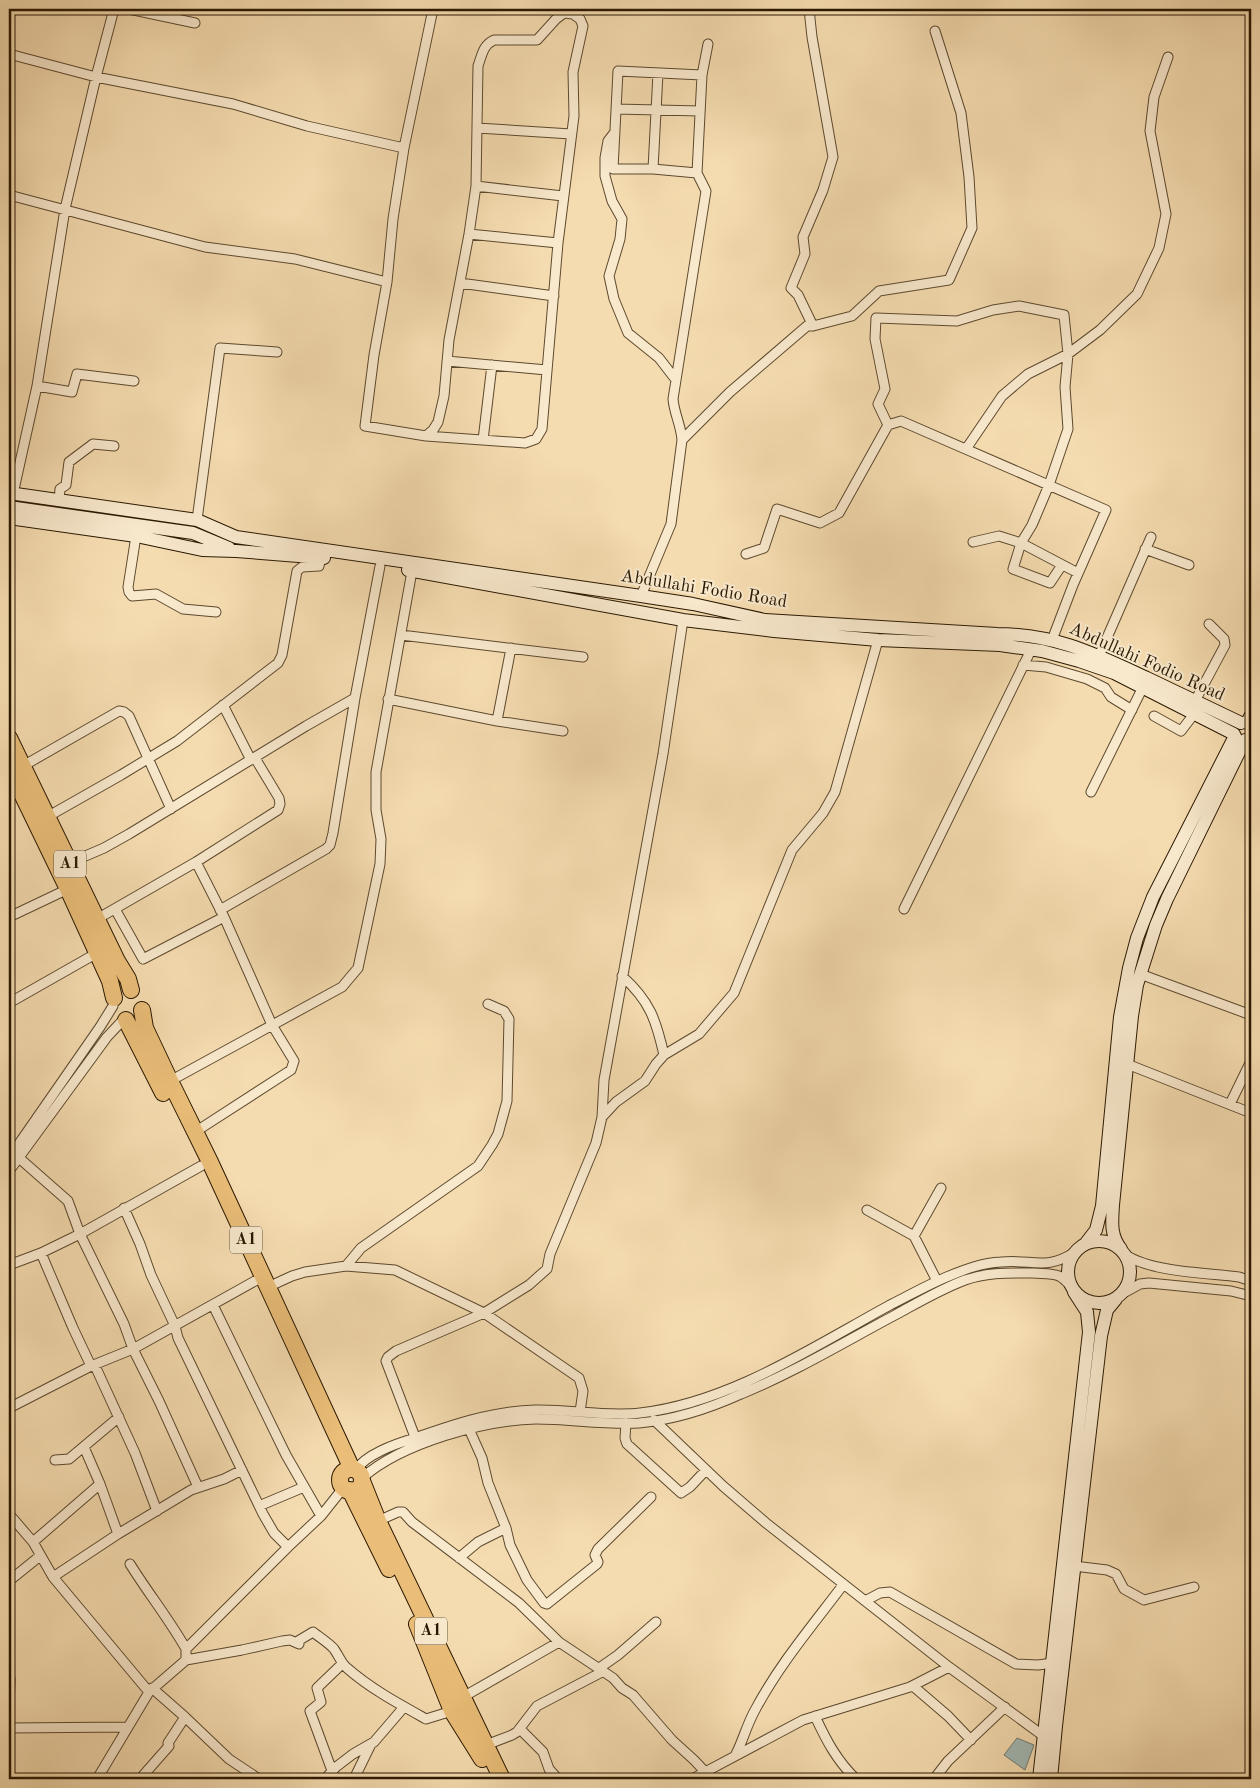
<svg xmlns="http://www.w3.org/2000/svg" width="1260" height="1788" font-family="'Old Standard TT',serif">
<rect width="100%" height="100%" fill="#f5dcb0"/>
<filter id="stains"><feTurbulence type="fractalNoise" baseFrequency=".004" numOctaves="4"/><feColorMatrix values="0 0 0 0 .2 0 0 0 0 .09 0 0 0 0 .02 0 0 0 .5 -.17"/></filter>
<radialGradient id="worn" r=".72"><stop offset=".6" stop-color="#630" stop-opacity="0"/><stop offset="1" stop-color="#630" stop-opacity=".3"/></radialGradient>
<!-- water -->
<path fill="#a0b9b5" stroke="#71796d" d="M1017 1738 1034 1745 1025 1770 1004 1755Z"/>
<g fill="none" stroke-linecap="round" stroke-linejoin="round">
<!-- street casing -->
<g stroke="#5d492e" stroke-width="11">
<path id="street" d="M129 9 195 23
M809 9 812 37 833 157 823 190 803 237 805 254 791 288 798 295 813 326
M9 54 96 77 233 104 307 126 404 148
M616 109 700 111
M477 128 571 134
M615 132 608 141 605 158V176L612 201 622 219 620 239 609 276 614 299 628 333 659 358 676 380
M653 169 658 73
M697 173 653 169H613L618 71 702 75
M476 186 563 196
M9 195 205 247 295 259 387 282
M469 234 558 243
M460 283 554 296
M447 361 547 370
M37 386 72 392 77 374 134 381
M888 425 878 404 885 389 875 339 876 318 957 321 993 310 1019 306 1064 315 1068 354 1065 387 1068 429 1049 485 1032 525 1021 543 1078 573
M426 436 433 430 438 422 444 396 449 340 469 234 476 186 478 66C482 55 483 45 494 40H537L556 19 564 13 573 14 580 19 583 26 573 72 574 116 558 243 542 429 536 439 525 443 426 436 365 426 374 355 387 282 393 219 404 148 433 9
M483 440 492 365
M682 440 730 392 807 326H813L852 316 879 291 949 280 972 228 969 177 961 113 935 31
M966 449 1002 396 1028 374 1068 354 1100 330 1137 294 1159 248 1166 214 1150 131 1154 97 1168 57
M13 494 37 386 65 209 96 77 114 9
M59 501 60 489 66 485 69 462 93 444 114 446
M197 520 220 348 277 352
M136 536 128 587 129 592 132 596 156 594 183 609 216 612
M973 542 999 536 1021 543 1013 569 1050 583 1062 565
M1145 549 1189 565
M746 554 764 548 777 509 820 523 839 513 888 425 901 421 1106 510 1073 585 1052 640
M641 596 671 524 682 440C681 425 674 413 673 399L706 191 697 173 702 75 708 44
M401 635 583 657
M1099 656 1151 537
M1023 665 1046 667 1087 679 1105 688 1111 697 1132 710
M388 699 497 721 563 731
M1195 701 1225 645 1224 639 1209 624
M223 705 251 760
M1154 716 1181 731 1194 714
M497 721 511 648
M23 766 119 711 124 712 129 716 171 809
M1091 792 1143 687
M47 817 121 775 177 741 278 663 282 655 297 571 302 567 319 566 321 557
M69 863 104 848 129 834 306 726 355 698
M115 909 143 959 224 917
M904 909 1031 650
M220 910 326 849 330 845 333 833 355 698 380 566
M9 917 68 889
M97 919 196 862 278 810 280 804 279 798 255 758
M1140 974 1251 1015
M622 976C650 1001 656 1020 664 1055
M9 1003 97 953
M1127 1064 1251 1113
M170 1081 342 987 358 968 380 864 381 839 376 810V772L412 571
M1230 1104 1251 1061
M602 1117 616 1102 645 1081 656 1064 664 1055 699 1034 734 993 792 850 823 813 835 792 878 640
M195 1132 291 1070 294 1061 272 1025 224 917 196 862
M18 1157 68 1201 80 1234 124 1324 133 1349 159 1401 198 1487
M9 1158 100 1027 113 1006
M9 1171 107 1037 124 1019
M124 1208 140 1244 151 1275 175 1326 178 1338 263 1514 274 1533 288 1547
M867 1210 914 1236
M41 1253 73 1328 91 1366 96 1368 135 1453 157 1511
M1126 1255C1151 1272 1208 1273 1239 1277L1251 1281
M9 1265 41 1253 80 1234 201 1166
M346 1266 361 1248 478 1166 492 1145 498 1134 507 1101 509 1019 504 1011 488 1004
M937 1281 914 1236 941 1188
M268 1287 292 1276 305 1272 346 1266 395 1270 484 1313 579 1378 583 1391 580 1412
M1120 1295 1140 1284 1149 1283 1231 1291 1251 1296
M213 1305 286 1455 321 1516
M9 1408 91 1366 133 1349 255 1281
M654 1420 723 1486 766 1523 949 1667 1045 1737
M626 1423 625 1438 627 1444 681 1493 690 1487 706 1470
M469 1429 482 1458 488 1483 506 1528 510 1545 527 1580 544 1603 547 1604 597 1564 598 1562 595 1555 598 1549 651 1497
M415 1437 386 1361 388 1357 396 1351 484 1313 529 1285 547 1269 550 1254 596 1143 602 1117 604 1080 663 754 683 620
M84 1447 100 1484 118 1534
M55 1460 69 1459 119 1417
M356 1470C365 1455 395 1444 412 1439 452 1425 492 1411 535 1410 570 1409 605 1417 640 1413 729 1403 813 1347 890 1305 910 1295 929 1284 949 1276 966 1269 982 1263 1001 1262 1033 1259 1046 1271 1075 1252
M362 1478C402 1443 484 1420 536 1419 570 1419 605 1425 639 1423 673 1420 710 1408 741 1394 795 1372 846 1341 897 1314 919 1302 941 1289 965 1280 988 1272 1009 1273 1033 1273 1041 1274 1051 1273 1059 1276 1064 1278 1067 1283 1071 1286
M259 1506 304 1487
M9 1514 33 1542 53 1577 149 1692
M378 1521 398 1512H403L412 1522 519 1603 559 1642 613 1678 622 1688 633 1695 672 1740 694 1760 712 1779
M33 1542 100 1484
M459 1558 478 1542 506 1528
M130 1564C148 1593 169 1619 186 1649
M1074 1566 1107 1570 1116 1574 1124 1589 1144 1600 1194 1587
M53 1577 118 1534 191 1490 224 1479 242 1470
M9 1581 40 1556
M865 1601 880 1593 890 1592 1016 1664 1038 1665 1053 1663
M186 1660 242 1650 282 1641 290 1640 299 1644 298 1641 313 1632C319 1637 329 1643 334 1649 339 1656 341 1663 347 1668 371 1689 399 1704 426 1719L452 1711
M598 1669 618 1655 656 1622
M9 1673 10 1679 9 1711
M913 1686 948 1716 971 1740
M152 1688 185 1717 229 1759 259 1779
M463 1697 559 1642
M815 1716C826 1740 837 1761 856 1779
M9 1728 128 1727
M520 1729 543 1752 549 1769 558 1779
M486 1745 512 1735 517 1732 537 1706 602 1672
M736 1754C743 1740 747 1725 754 1712 778 1666 812 1626 843 1585
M336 1767 331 1768 310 1711 321 1702 317 1688 342 1664
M97 1779 149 1692 186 1660V1649L288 1547 321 1516 344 1487
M140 1779 169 1746 168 1743 185 1717
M325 1779 336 1767 353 1754 374 1742 404 1707
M354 1779 371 1744
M692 1779 803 1720 910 1687 949 1667
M934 1779 948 1761 1005 1707"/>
</g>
<!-- secondary casing -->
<g stroke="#2a1802" stroke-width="14">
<path id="secondary" d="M9 493 197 520 236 537 641 596 693 604 765 620 997 634C1056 634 1095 654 1147 678 1178 693 1210 708 1241 723
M9 507 193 533 229 548
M9 518 136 536 202 550 236 551 324 558
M408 570 683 620 774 631 878 640 1000 645 1042 651 1079 661 1114 673 1234 734
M1247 723 1251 715
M1068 1272a31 31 0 1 1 62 0a31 31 0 1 1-62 0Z
M1086 1243 1096 1230 1102 1206 1120 1017 1129 968 1137 938 1153 897 1235 736
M1121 1249C1110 1235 1112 1222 1113 1205L1132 1016 1137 985 1156 925 1167 899 1245 740
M1039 1779 1089 1332 1087 1312 1074 1292
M1051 1779 1056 1726 1101 1336 1107 1310 1116 1299"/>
</g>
<!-- highway casing -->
<g stroke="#2a1802" stroke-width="18">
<path id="highway" d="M9 738 117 961 128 979 131 990
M9 767 68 889 110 981 114 998
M142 1010 145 1028 170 1081 210 1162 352 1469
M126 1020 163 1093
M340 1480a11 11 0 1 1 22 0a11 11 0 1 1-22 0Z
M362 1481 378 1521 502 1779
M350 1490 389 1569
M417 1624 452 1711 482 1759"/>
</g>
<!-- street -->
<use href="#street" stroke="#f8e8cc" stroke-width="9"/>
<!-- secondary -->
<use href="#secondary" stroke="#f8e8cc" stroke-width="12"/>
<!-- highway -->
<use href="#highway" stroke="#eabe78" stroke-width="16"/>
</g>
<g text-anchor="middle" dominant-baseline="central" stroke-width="4" stroke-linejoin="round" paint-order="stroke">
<!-- shield labels -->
<g fill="#f8e8cc" stroke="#68563f" stroke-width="1">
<rect x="54" y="850.5" width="32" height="27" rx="4"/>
<rect x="230" y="1226.5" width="32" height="27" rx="4"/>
<rect x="415" y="1617.5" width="32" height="27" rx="4"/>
</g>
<g font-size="16" font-weight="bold" fill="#2a1802">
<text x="70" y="864">A1</text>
<text x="246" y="1240">A1</text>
<text x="431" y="1631">A1</text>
</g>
<!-- street labels -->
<g font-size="18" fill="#2a1802" stroke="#f8e8cc">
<text transform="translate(704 589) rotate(9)">Abdullahi Fodio Road</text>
<text transform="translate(1147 662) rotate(24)">Abdullahi Fodio Road</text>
</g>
</g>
<!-- margin -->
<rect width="1260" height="1788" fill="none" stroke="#f5dcb0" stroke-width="30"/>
<rect x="10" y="10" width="1240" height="1768" fill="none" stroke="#2a1802" stroke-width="2.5"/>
<rect x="15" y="15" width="1230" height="1758" fill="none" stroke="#2a1802"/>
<rect width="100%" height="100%" filter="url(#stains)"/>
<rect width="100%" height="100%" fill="url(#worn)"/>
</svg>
